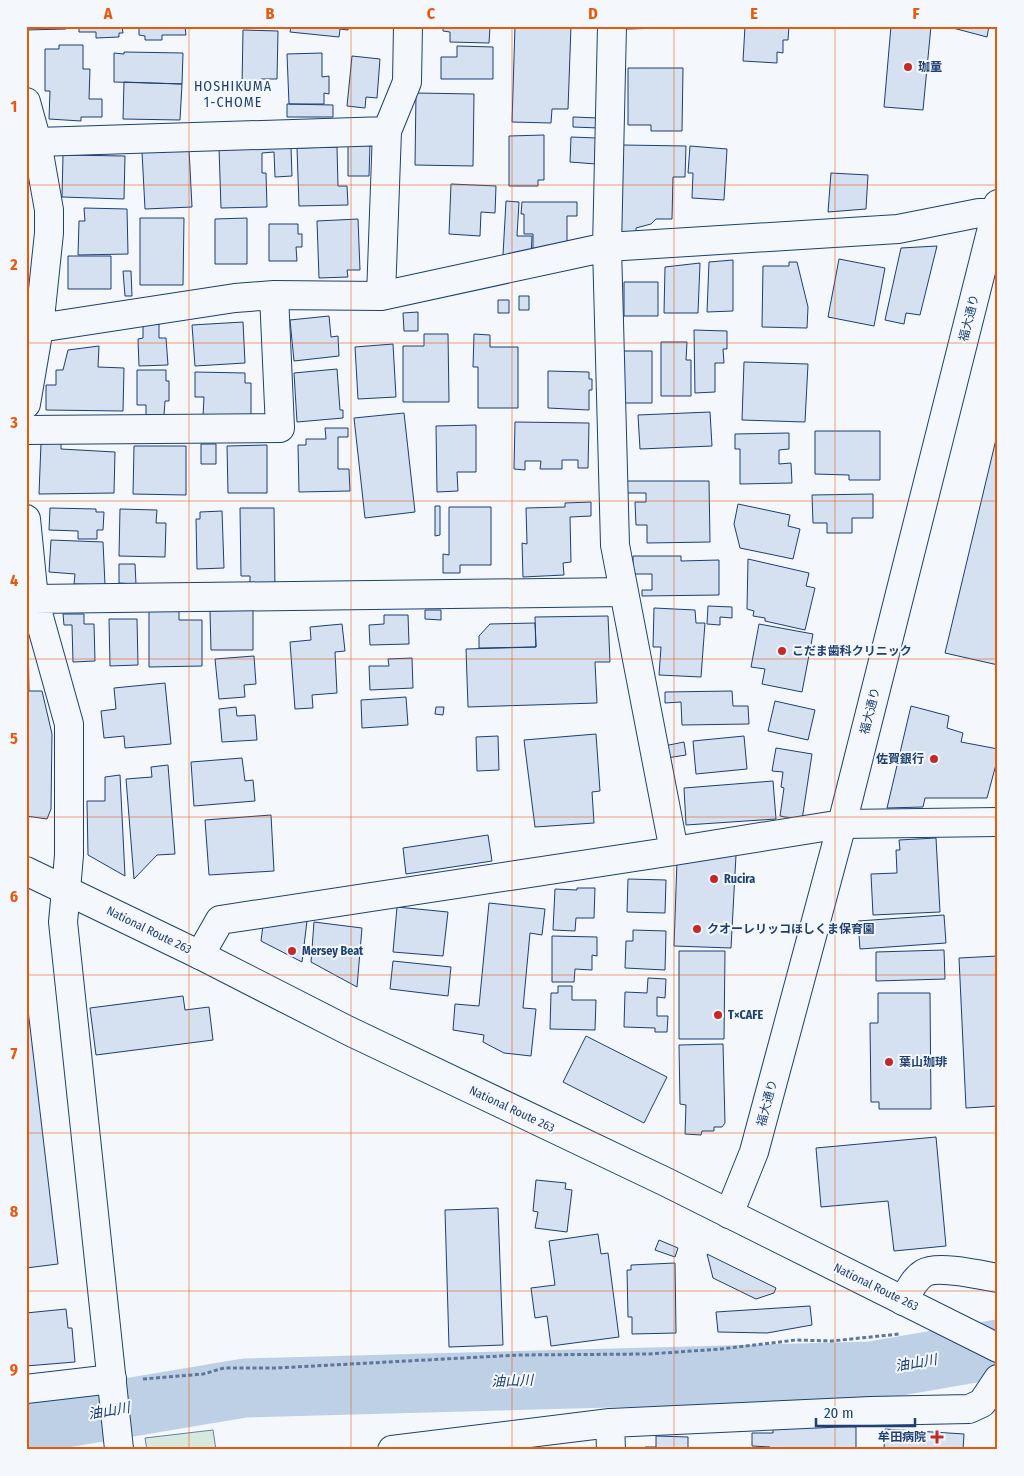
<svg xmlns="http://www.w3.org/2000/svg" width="1024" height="1476" font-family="'Fira Sans Condensed','Noto Sans JP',sans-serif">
<rect width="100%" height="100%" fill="#f4f7fb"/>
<!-- green -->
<path fill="#d7e8df" stroke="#687fa3" d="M213 1430 216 1450H147L145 1438Z"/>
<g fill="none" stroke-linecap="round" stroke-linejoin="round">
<!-- river -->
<path stroke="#bed0e5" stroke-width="59" d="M26 1421 66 1418 245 1388 871 1371 998 1349"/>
</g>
<!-- building -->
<path fill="#d5e0f0" stroke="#1d3f73" d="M26 26H66V29L26 30Z
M79 26H122L123 33H119V37L96 38V32H79Z
M139 26H185L186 35H162V40H145V36L139 35Z
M291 26H349L348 30 340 29 339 37 290 32Z
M443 26 490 27 489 43 450 42V32L443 31Z
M515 26H571L568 109H552L551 123 512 122Z
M627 26H662V28L627 29Z
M745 26H789L788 40H783V53L777 52V63L743 61Z
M891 26H931L923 110 884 107Z
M954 26H989L987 37 953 28Z
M243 30 278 31 277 79H261V86H242Z
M59 45H83V69H90L89 99H102V117H81V121L49 119 50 91H45V49H59Z
M457 46 493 47V79H441V57H457Z
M124 52 183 53 182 84 114 82V53L124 54Z
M322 53V77L329 76V94L324 93V104H289L287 54Z
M352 56 380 59 377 98 366 97 365 108 347 106Z
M628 68H683L682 131H651V125H628Z
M124 82 182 84 180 120 123 119Z
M416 93 474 94 473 166 415 165Z
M287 104 333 105V117H287Z
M573 117 599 118V128L573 127Z
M544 135V180H538V186H509V136Z
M571 137 597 138 596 164 570 162Z
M348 144H370L369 176H348Z
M623 145 686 146 685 177H673L672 219H656L651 224 636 228V232H621Z
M690 146 727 149 724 200 692 198 693 173H688Z
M291 147 292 176 275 177 274 152 262 153V173H266L267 207 221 208 219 148Z
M337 147 338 186H347L348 205 299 206 297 148Z
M189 149 192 207 145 209 142 152Z
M63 155 125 156 124 199 62 197Z
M831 173 868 175 866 209 828 212Z
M451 184 496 186 495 213 481 212 480 236 449 234Z
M506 201 519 202 517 236H532L531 257 503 255Z
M522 202H577V216H567V247L533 251V234H524V214H521Z
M84 208 127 209 128 254 78 255 79 221H85Z
M140 218H184L183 285H140Z
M247 218V264H215V219Z
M358 219 360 270H347L348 277 319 278 317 221Z
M269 224H298V234H302V247H296L297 261H269Z
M937 246 920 315 906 313 904 324 885 320 901 248Z
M68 256H111V289H68Z
M839 259 885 268 874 326 828 317Z
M733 260V311L707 312 709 262Z
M789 262H797L808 307 807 328 762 327 763 266H789Z
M700 263 698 313H664L665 267Z
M123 271H131L132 296H125Z
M624 282H658V316H624Z
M519 296H529V310H519Z
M498 300H509V313H498Z
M418 312V331H404L403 313Z
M329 316 331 337 338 336 339 356 294 361 290 320Z
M243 322 245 363 195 366 192 325Z
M159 324V338H166L168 365 139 366 138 339 143 338V325Z
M694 330 727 331V349H723L724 363H715V392L695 393Z
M424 334H448L449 402H403V346H424Z
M474 334 490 335V347H518V408H478V367H473Z
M661 342H687L686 360H691V396H661Z
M393 344 396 397 358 399 355 347Z
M99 346 98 367 124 368 123 411 46 410V385H56V370H63L68 350Z
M621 351H652V403H621Z
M744 362 808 364 805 422 742 420Z
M337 369 340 410H343V418L297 422 294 373Z
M137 370H166V381H169V401H165L164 415H146V405H137Z
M548 371 589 372V379H592V390H589V410L548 408Z
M195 372 245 373V383H251V416H203L204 397H195Z
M710 412 712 446 640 449 638 415Z
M404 413 415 512 365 518 354 418Z
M515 422 589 423 588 468H578V460H562V469H540L541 461H525V470L514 469Z
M476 425V472H457L458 491 437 492 436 426Z
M325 428H348V437H338V469H349L350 491 299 492 298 445H306V439H326Z
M815 431H880V480H849V475L815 474Z
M998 431V665L945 653Z
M789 433V449L779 450V464L791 463 792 483 740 484V449H735V434Z
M41 443H61V449L115 452 114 493 39 494Z
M201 444H216V464H201Z
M267 445V493H228L227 446Z
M134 446H186V495L133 494Z
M626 481H709L710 542 647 543V525H636L635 502H646V493H626Z
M873 494V518H852V533H827V523H813L812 495Z
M591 502V516L570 517 571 562 563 563 564 575 523 577 522 543 527 544 526 508 565 507V503Z
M738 504 790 515 788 526 800 529 793 559 740 548 734 524Z
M435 506H440V535L435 536Z
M449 507H491V565H460V573H443V554L449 555Z
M50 508 96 509V512H104L103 530H97V539H78V531L49 530Z
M240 508H274L275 590H250V576H241Z
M120 509 157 510 156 523H166L165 557 119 556Z
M222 511 224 568 197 569 196 519H200V512Z
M51 540 103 542 105 585 74 584 75 574 49 572Z
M633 556H681V561L719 560V595L642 596V590H652V574H633Z
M748 559 809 573 806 586 815 588 805 630 765 621V618L753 616 754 611 747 609Z
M119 564H135L136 584 119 583Z
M708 606 732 607V618L720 617V625L707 624Z
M654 608 695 610 696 623H705L701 677 659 675 661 647H653Z
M179 610V620H202V666L149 667V611Z
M253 610V650H211L210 611Z
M425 610H441V620L425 619Z
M63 614H84V624H94L95 661 73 662 72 625H64Z
M384 615H408L409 644 370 645 369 625 384 624Z
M608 616 610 662H595L597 703 468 707 466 649 536 647 535 617Z
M109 619H137L138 665 110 666Z
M535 623 536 647 479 648V636L490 624Z
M342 624 345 651 335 652 337 693 312 695 313 708 295 709 290 642 311 640 310 627Z
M759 624 813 634 802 692 762 684 765 669 751 667Z
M26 636H28L29 691H42L52 734 51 809 47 819 26 816Z
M254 656 256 684 244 685 245 697 219 699 215 659Z
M412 658 413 688 370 690 369 666H389L388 659Z
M165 683 171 744 125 748 124 736 104 738 101 711 116 709 114 688Z
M732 691 733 706H748L749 724 682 725 681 702 665 703V692Z
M406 697 408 725 362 728 361 700Z
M775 701 815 710 808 740 768 731Z
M911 706 949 716 947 728 963 733 961 742 998 749V757L987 798H925L923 807 887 808Z
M236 707 237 716 255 715 257 740 222 742 219 709Z
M436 707H444L443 715 435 714Z
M596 734 600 791 592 792 594 823 535 827 524 740Z
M498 736 499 770 477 771 476 737Z
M744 736 747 769 696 774 693 741Z
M684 742 686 755 667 758 664 746Z
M776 748 812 754 802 820 780 816 784 788 781 787 783 772 772 771Z
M242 758 245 781 253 780 255 801 194 806 191 762Z
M168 765 175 854 157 855 134 879 126 779 152 777 151 767Z
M120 775 125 876 88 855 87 801H105V777Z
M773 781 776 819 686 825 684 788Z
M271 815 274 871 209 875 205 820Z
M488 835 492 861 406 874 403 848Z
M936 838 940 912 873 915 871 874 897 873 896 850H900L899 840Z
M736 855 731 948 674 946 677 861Z
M628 879 666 880 665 913 627 912Z
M577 888H595L594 918H576L575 931 553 930 555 889 577 890Z
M489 903 545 909 542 935 530 933 523 1008 536 1009 531 1056 504 1053 483 1042 484 1035 453 1030 455 1004 479 1006Z
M397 907 448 912 443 956 393 952Z
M944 915 946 943 860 949 858 921Z
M307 921 302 962 261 941 263 925Z
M314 922 362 928 357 987 311 962Z
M633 930 666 931 665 970 625 968 626 941H633Z
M552 936 597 937V956L592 955V970L575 969 574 982H552Z
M944 950 945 979 876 981V952Z
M679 951H725L724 1039H679Z
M998 956V1106L966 1108 959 958Z
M393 961 451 967 448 996 390 989Z
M648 978 666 979 665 998 657 997V1016H668L667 1032H655V1028L624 1027 625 992 647 993Z
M558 986H572V1000H596L595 1030 550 1029 551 993H558Z
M26 993 58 1264 26 1268Z
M878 993H930L931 1109H879V1102H871L870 1023H878Z
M183 996 185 1010 209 1007 213 1040 96 1055 90 1008Z
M586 1036 667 1077 644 1123 563 1082Z
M723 1044 725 1123 722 1127H714V1131H702L701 1135 685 1134 686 1105 680 1104 679 1045Z
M936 1137 946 1246 894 1251 888 1201 821 1207 816 1148Z
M536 1180 566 1183 565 1189 572 1190 567 1232 535 1228 538 1212 533 1211Z
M498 1208 503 1345 449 1347 445 1210Z
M598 1234 601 1254 608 1253 619 1337 551 1346 547 1316 535 1318 531 1288 555 1285 549 1241Z
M659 1240 678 1248 675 1257 655 1250Z
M707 1254 776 1288 774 1293 756 1299 713 1278Z
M675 1263 676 1333 632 1334V1317H628L627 1270H631V1265Z
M810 1306 812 1325 767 1333 718 1332 716 1312Z
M66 1309 68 1328H72L75 1362 26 1366V1313Z
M773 1426 856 1427V1450H770V1447L752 1446V1433H773Z
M885 1429 964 1434 963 1450 884 1449Z
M656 1436 688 1437V1450H645V1447H656Z
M531 1448 578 1449V1450H531Z"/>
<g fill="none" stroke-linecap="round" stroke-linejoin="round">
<!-- minor casing -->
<g stroke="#1d3f73" stroke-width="30">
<path id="minor" d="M612 26 607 247 615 545 674 851
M26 102 37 142 49 210V233L39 328 235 298 274 295 381 296 607 247 898 229 979 213H996
M37 142 387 131
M381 296 387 131 407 82 408 26
M26 331 39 328 26 404
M26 430 280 428 274 295
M26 519 34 599 69 724V855L66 890
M34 599 624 592
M200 955 220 920 674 851 842 824 998 822
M903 1301C909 1291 914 1279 924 1273 938 1265 981 1275 998 1278
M26 1389 112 1379
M610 1423 611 1450
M392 1450 610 1423 871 1411 969 1409 982 1403 998 1379"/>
</g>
<!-- tertiary casing -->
<g stroke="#1d3f73" stroke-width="30">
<path id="tertiary" d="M66 890 63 922 119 1449
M729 1214 754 1152 842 824 998 204"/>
</g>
<!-- trunk casing -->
<g stroke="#1d3f73" stroke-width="30">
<path id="trunk" d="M26 871 200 955 349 1031 666 1182 998 1348"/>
</g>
<!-- path -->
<path stroke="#5e769c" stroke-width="3" stroke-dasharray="4 2.5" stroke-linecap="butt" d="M143 1379 203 1374 224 1368H276L519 1355 649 1354 721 1349 796 1340 832 1341 899 1334"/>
<!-- minor -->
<use href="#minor" stroke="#f4f7fb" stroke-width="28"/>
<!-- tertiary -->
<use href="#tertiary" stroke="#f4f7fb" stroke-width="28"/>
<!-- trunk -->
<use href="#trunk" stroke="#f4f7fb" stroke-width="28"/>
</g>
<!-- grid -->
<path fill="none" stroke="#e8590c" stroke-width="1" stroke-opacity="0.55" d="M189 26V1450M351 26V1450M512 26V1450M674 26V1450M835 26V1450M26 185H998M26 343H998M26 501H998M26 659H998M26 817H998M26 975H998M26 1133H998M26 1291H998"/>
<!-- markers -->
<g fill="#c62828" stroke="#f4f7fb" stroke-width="2">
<circle cx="908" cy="67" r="5"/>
<circle cx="782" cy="651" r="5"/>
<circle cx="934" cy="759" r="5"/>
<circle cx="714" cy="879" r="5"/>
<circle cx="697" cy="929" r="5"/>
<circle cx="292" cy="951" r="5"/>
<circle cx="718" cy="1015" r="5"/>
<circle cx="889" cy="1062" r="5"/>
<path d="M934.5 1429.5h5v5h5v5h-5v5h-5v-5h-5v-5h5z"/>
</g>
<g text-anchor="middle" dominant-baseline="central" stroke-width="4" stroke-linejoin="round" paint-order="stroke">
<!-- poi labels -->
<g font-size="12" font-weight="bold" fill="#1d3f73" stroke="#f4f7fb" text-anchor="start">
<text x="918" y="67">珈童</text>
<text x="792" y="651">こだま歯科クリニック</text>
<text x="924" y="759" text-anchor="end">佐賀銀行</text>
<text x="724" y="879">Rucira</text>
<text x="707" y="929">クオーレリッコほしくま保育園</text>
<text x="302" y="951">Mersey Beat</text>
<text x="728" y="1015">T×CAFE</text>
<text x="899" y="1062">葉山珈琲</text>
<text x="926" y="1437" text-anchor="end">牟田病院</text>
</g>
<!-- street labels -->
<g font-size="12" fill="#1d3f73" stroke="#f4f7fb">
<text transform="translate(969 318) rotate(-76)">福大通り</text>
<text transform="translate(870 711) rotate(-76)">福大通り</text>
<text transform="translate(149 930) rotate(26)">National Route 263</text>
<text transform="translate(767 1103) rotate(-75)">福大通り</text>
<text transform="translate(512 1109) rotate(25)">National Route 263</text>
<text transform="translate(876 1287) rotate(26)">National Route 263</text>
</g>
<!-- neighbourhood labels -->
<g font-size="14" letter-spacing="1" fill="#1d3f73" stroke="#f4f7fb">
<text x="233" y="86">HOSHIKUMA<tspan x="233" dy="16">1-CHOME</tspan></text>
</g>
<!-- water labels -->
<g font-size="14" font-style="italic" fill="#1d3f73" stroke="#f4f7fb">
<text transform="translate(916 1363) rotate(-10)">油山川</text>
<text transform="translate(512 1381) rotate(-2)">油山川</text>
<text transform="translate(109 1411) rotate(-10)">油山川</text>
</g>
</g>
<!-- border -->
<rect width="1024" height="1476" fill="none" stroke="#f4f7fb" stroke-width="55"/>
<!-- scale -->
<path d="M816 1418v8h99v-8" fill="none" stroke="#1d3f73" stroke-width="2.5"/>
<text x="824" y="1418" font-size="15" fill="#1d3f73" stroke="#f4f7fb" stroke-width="4" paint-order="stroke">20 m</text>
<rect x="28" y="28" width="968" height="1420" fill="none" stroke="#e8590c" stroke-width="2"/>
<g font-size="16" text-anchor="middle" font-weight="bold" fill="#e8590c">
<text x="108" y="19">A</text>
<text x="270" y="19">B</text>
<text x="431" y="19">C</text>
<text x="593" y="19">D</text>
<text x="754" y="19">E</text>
<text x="916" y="19">F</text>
<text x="14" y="112">1</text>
<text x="14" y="270">2</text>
<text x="14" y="428">3</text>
<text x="14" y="586">4</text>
<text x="14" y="744">5</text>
<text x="14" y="902">6</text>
<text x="14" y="1059">7</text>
<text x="14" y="1217">8</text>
<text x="14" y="1375">9</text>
</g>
</svg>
